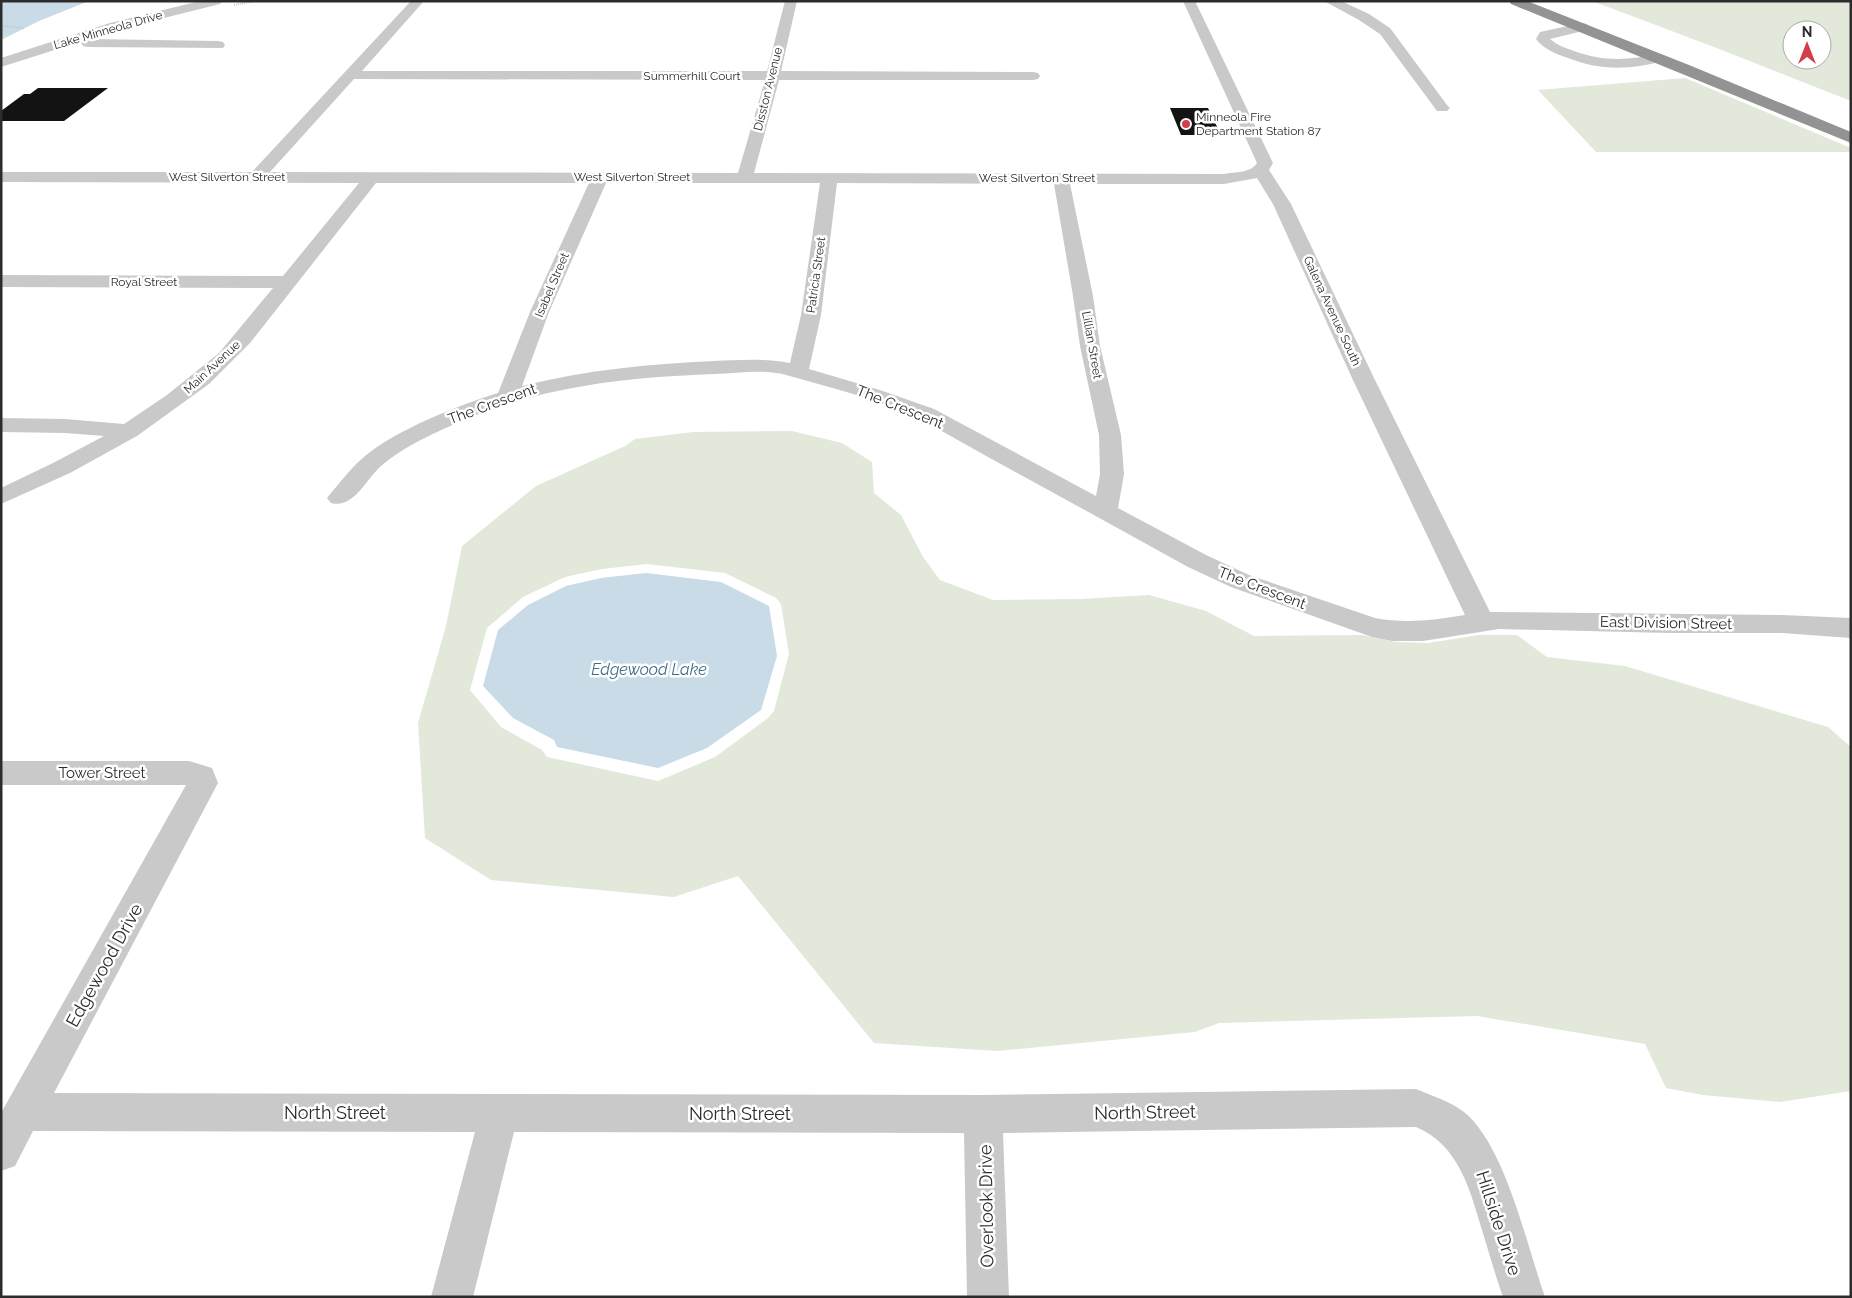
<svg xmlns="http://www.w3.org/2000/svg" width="1852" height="1298" font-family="Raleway,sans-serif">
<rect width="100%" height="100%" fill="#fff"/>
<!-- green -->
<path fill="#e2e8da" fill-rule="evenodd" d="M1592 1H1851V101L1714 47ZM1792 30H1822V60H1792Z
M1685 78 1851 148V152H1596L1538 90Z
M792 431 842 443 872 462 874 493 901 515 923 557 940 580 993 600 1080 599 1149 595 1206 611 1254 636 1362 635 1396 642 1428 643 1479 635H1517L1547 657 1625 666 1828 727 1851 747V1091L1780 1102 1703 1095 1666 1088 1645 1044 1477 1016 1219 1023 1195 1032 997 1051 874 1043 738 876 674 897 491 880 425 838 418 723 446 626 462 546 536 486 625 446 635 439 693 432ZM647 564 725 573 776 598 781 604 789 654 774 711 768 718 715 757 658 781 547 757 542 750 501 727 470 690 487 628 523 597 565 577 602 569Z"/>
<!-- water -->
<path fill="#c8dbe7" d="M1 1H89L39 21 1 40Z
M646 573 721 582 769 606 777 656 761 710 707 748 658 768 557 747 554 740 513 718 483 686 498 630 528 605 566 586 601 578Z"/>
<!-- building -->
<path fill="#131313" d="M38 88H108L64 121H1V111L24 94H30Z
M1170 108H1208L1221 135H1181Z"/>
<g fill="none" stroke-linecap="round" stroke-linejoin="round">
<!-- path -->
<path stroke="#c9c9c9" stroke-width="2" stroke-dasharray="1 1" stroke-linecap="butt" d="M234 5 254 1
M1 26 24 28"/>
<!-- minor -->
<path fill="#c9c9c9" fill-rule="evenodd" d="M200 1H222L220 4 120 29 89 39 218 41 223 42 225 45 223 48 88 47 83 46 81 43 83 41 1 67V58L110 23Z
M411 1H424L362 71H767L785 1H797L781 71 1033 72 1038 73 1040 76 1038 79 1033 80H779L754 173 1224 174C1235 172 1251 173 1257 163L1183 1H1195L1273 163 1269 170 1291 204 1374 378 1490 612 1782 615 1851 618V638L1782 633H1670L1499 629 1423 641H1392L1372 637 1231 587 1188 567C1129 534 1070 502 1010 469 980 453 950 435 919 419 878 399 829 387 786 375 764 369 738 373 715 374 629 377 546 386 466 419 437 432 403 446 380 467 365 481 353 509 331 503L327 498 331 493C342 480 352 467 365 456 398 429 457 406 498 393L530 312 589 183H376L250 343 209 384 137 436 70 473 1 504V488L53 463 104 436 65 433 1 432V418L65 419 124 424 167 395 219 353 273 288 1 287V275L283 276 359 183 1 182V172H252ZM354 79 765 80 738 173 270 172ZM1257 178 1273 204 1352 378 1465 615C1435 620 1406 624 1375 618L1249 575 1206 555 1118 508 1124 474 1121 435 1100 346 1093 296 1070 184H1224ZM606 183H820L801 315 790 363C765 358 739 360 714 361 648 364 586 370 522 386L549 312ZM837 183 1054 184 1073 296 1080 346 1099 435 1100 474 1096 496 934 409 880 390 809 369 821 315Z
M1324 1H1341L1369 14 1390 28 1447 105 1450 108 1447 111H1437L1380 34 1359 20Z
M1582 23 1587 24 1589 27 1587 30 1550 39C1557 45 1565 48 1574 51 1604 62 1628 60 1659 54L1666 58 1664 61C1627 70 1601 71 1565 57 1554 53 1544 49 1536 39L1540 32Z
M1 761H189L212 768 218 783 54 1093 983 1095 1416 1089C1432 1096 1450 1101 1464 1112 1505 1145 1527 1246 1545 1297H1503C1495 1275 1489 1252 1482 1230 1470 1190 1459 1145 1416 1127L1003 1133 1009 1297H967L964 1133 514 1132 473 1297H431L475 1132 33 1131 15 1166 1 1171V1113L186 785H1Z"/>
<!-- highway -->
<path fill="#939393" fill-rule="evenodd" d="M1509 1H1527L1689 65 1851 132V143L1511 4Z"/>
</g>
<!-- markers -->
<circle fill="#d43d4c" stroke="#fff" stroke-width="2" cx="1186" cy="124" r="5"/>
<g text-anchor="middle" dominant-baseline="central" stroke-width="5" stroke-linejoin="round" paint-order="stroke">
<!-- far-street labels -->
<g font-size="12" fill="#2c2c2c" stroke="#fff">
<text transform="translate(108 30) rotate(-16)">Lake Minneola Drive</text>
<text x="692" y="76">Summerhill Court</text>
<text transform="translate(768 89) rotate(-76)">Disston Avenue</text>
<text x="227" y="177">West Silverton Street</text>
<text x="632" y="177">West Silverton Street</text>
<text x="1037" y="178">West Silverton Street</text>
<text transform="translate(816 275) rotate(-82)">Patricia Street</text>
<text x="144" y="282">Royal Street</text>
<text transform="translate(552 285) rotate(-67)">Isabel Street</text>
<text transform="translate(1332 311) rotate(65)">Galena Avenue South</text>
<text transform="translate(1092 345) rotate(80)">Lillian Street</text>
<text transform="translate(212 367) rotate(-43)">Main Avenue</text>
</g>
<!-- far-poi labels -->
<g font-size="12" fill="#2c2c2c" stroke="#fff" text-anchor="start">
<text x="1196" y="117">Minneola Fire<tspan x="1196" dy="14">Department Station 87</tspan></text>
</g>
<!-- street labels -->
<g font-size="15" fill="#2c2c2c" stroke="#fff">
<text transform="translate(492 404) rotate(-20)">The Crescent</text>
<text transform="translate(900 407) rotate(22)">The Crescent</text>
<text transform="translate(1262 588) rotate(21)">The Crescent</text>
<text transform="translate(1666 623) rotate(1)">East Division Street</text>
<text x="102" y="773">Tower Street</text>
</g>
<!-- water labels -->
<g font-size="16" font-style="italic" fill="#426d85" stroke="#fff">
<text x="649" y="669">Edgewood Lake</text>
</g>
<!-- near-street labels -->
<g font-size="18" fill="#2c2c2c" stroke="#fff">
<text transform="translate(104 965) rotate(-61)">Edgewood Drive</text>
<text x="335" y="1112">North Street</text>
<text transform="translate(1145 1112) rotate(-1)">North Street</text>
<text x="740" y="1113">North Street</text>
<text transform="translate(986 1206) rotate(-91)">Overlook Drive</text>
<text transform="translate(1499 1223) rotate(72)">Hillside Drive</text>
</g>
</g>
<!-- border -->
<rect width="1852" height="1298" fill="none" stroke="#2c2c2c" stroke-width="5"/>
<!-- north arrow -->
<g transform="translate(1807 45)"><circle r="24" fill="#ffffff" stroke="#ababab"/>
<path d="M0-4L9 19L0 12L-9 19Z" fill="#d43d4c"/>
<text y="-8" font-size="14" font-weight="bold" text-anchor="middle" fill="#2c2c2c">N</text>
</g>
</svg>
